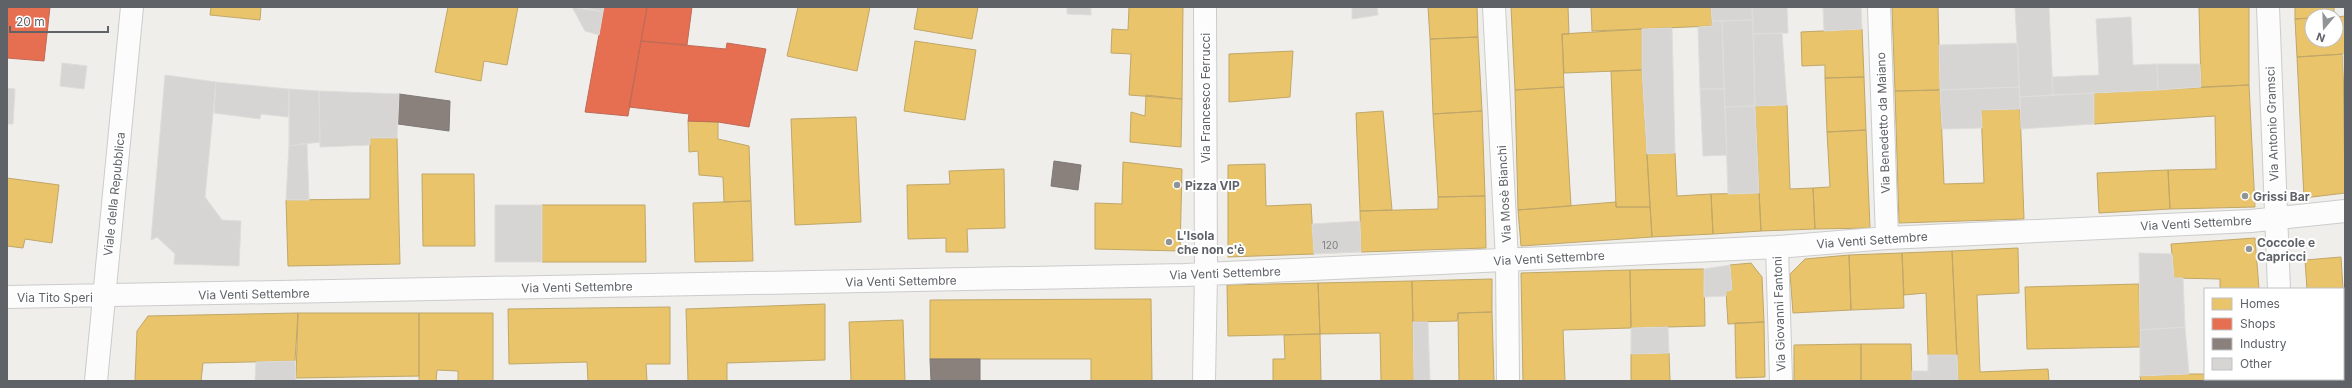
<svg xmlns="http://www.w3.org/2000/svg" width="2352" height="388" font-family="Inter,sans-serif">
<rect width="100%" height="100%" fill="#efeeea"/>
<!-- homes -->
<path fill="#e9c46a" stroke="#c0a769" d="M211 7H261L260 20 210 15Z
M448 7H518L507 65 484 61 481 81 435 72Z
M798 7H870L857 71 787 56Z
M918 7H978L972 39 914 29Z
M1129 7H1183L1182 99 1129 95 1131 54 1111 53 1112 29 1128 30Z
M1428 7H1477L1478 37 1430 39Z
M1511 7H1568L1569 34H1562L1564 87 1515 90Z
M1591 7H1711L1712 26 1592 31Z
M1892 7H1938L1940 90 1895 91Z
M2199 7H2249V85L2201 87Z
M2295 7H2334V16H2312V18L2295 19Z
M2345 16V54L2297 57 2295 19 2312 18V40H2336V17Z
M1642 29V70L1564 73 1562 34Z
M1862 29 1864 77 1825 78V65L1802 66 1801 32Z
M1478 37 1482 111 1433 114 1430 39Z
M915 41 976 50 965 120 904 111Z
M1293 51 1290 97 1229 102V54Z
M2343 54 2345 193 2304 198 2297 57Z
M1642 70 1650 207H1616L1611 71Z
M1864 77 1866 130 1827 132 1825 78Z
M2249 85 2255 207 2170 209 2168 170 2216 169 2215 116 2094 124V93Z
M1564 87 1571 206 1518 210 1515 90Z
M1940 90 1944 184 1984 183 1981 110 2020 109 2024 219 1899 223 1895 91Z
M1146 95 1182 99 1181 147 1130 142 1131 112 1145 116Z
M1787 105 1790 189 1813 188 1815 229 1761 231 1755 106Z
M1383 111 1392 210 1360 211 1356 113Z
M1482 111 1485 196 1438 197 1433 114Z
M856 117 861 222 795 225 791 119Z
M688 121 718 122V139L749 146 751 201 724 202 723 177 699 175 698 151 689 152Z
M1866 130 1870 228 1815 229 1813 188 1830 187 1827 132Z
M370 138H397L400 264 288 266 286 200 370 199Z
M1675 153 1677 196 1711 194 1713 234 1652 237 1647 154Z
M1123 162 1182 169 1180 251 1095 249V203L1122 204Z
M1265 164 1266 206 1311 204 1314 254 1228 257V165Z
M1004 169 1005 228 967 229 968 252H946V238L908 239 907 185 950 184 949 171Z
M2168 170 2170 209 2099 213 2097 173Z
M422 174H474L475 246H423Z
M7 178 59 185 52 243 25 239 23 248 7 246Z
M1759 193 1761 231 1713 234 1711 194Z
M1485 196 1486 248 1361 252 1360 211 1438 209V197Z
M751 201 753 261 695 262 693 203Z
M1616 202V207H1650L1652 237 1521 246 1518 210Z
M542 205H645L646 262H542Z
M2255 238 2259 289H2220V279L2174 278 2171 244Z
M2018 248 2019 293 1977 295 1980 372 2048 369 2049 381H1958L1952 251Z
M1952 251 1957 355H1928L1926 293 1904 295 1902 253Z
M1902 253 1904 308 1851 310 1849 255Z
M1849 255 1851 310 1793 313 1790 274 1805 259Z
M2341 257 2343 289H2307L2305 260Z
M1751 263 1762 277 1764 322 1728 324 1726 291 1732 290 1730 265Z
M1704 269 1705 326 1631 328 1630 270Z
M1630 270 1631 328 1563 330 1565 381H1523L1521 273Z
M1492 279V312L1458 313 1457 321 1413 322 1412 281Z
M1412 281 1414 381H1381L1380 333 1320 334 1318 283Z
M1318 283 1320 334 1228 336 1227 285Z
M2139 284 2140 347 2027 349 2025 287Z
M2343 297 2345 329V364H2343Z
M1151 299 1152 381H1091V359H930V300Z
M825 304V360L727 363V381H688L686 309Z
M670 307V364H646L647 381H588L587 362 509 364 508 309Z
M1492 312 1494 381H1459L1458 313Z
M298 313H419V376L296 378Z
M298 313 295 361 203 363 201 381H135L137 331 148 316Z
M419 313H493V381H458V371L437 370 436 381H419Z
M903 320 905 381H851L849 322Z
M1764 322 1765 377 1736 378 1735 323Z
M1320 334 1321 381H1273V359H1285L1284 335Z
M1861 344V381H1794V345Z
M1861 344H1911L1912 381H1861Z
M1669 353 1670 381H1631V354Z
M2343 364H2345V381H2313V379H2343Z
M2189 374H2205V379H2264V381H2141L2140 376Z"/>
<!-- shops -->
<path fill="#e76f51" stroke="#be6b58" d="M7 7H50L44 61 7 58Z
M604 7H647L628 116 585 112Z
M647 7H692L687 45 641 41Z
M641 41 726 49 727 43 766 49 749 127 718 122 688 121 689 114 629 107Z"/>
<!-- industry -->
<path fill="#8a817c" stroke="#7d7876" d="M399 94 450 101 449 131 398 124Z
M1054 161 1081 165 1078 190 1051 186Z
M930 359H980V381H931Z"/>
<!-- building -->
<path fill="#d6d5d3" stroke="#deddd9" d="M572 7 603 12 599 35 585 31Z
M582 7H604L603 12Z
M1067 7H1091V15L1067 14Z
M1352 7H1377L1378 15 1352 19Z
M1711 7H1752L1753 20 1712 21Z
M1752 7H1787L1788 33 1753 34Z
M1823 7H1861L1862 29 1824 31Z
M2015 7H2049L2053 95 2020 97Z
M2131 17 2133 65 2157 64 2158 90 2053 95 2052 77 2099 75 2096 19Z
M1753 20 1755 106 1725 107 1722 21Z
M1712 21H1722L1724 89H1700L1698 27 1712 26Z
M1672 28 1675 153 1647 154 1642 70V29Z
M1782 33 1787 105 1755 106 1753 34Z
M2018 43 2019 87 1940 90 1939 45Z
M2343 54H2345V89Z
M62 63 87 66 84 89 60 86Z
M2157 64H2200L2201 87 2158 90Z
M165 75 216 82 205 197 222 220 241 221 239 266 174 264 175 254 157 237 151 240Z
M216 82 289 89 288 117 261 114 260 119 214 113Z
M2019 87 2020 109 1981 110 1982 128 1942 129 1940 90Z
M7 88 15 89 13 124H7Z
M289 89 319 91 320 142 289 146Z
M1700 89H1724L1727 155 1703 156Z
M319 91 399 94 397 138H370V145L320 147Z
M2094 93V124L2021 129 2020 97Z
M1755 106 1759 193 1728 194 1725 107Z
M307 143 309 200H286L289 146Z
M495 205H542V262H495Z
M1360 221 1361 252 1314 254 1312 224Z
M2139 253 2172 254 2174 278H2183L2185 327 2140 330Z
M1730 265 1732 290 1726 291V296L1704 297V269Z
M1413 322H1428L1430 381H1414Z
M1668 327 1669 353 1631 354V328Z
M2185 327 2189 374 2140 376V330Z
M1928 355H1957L1958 381H1912V371H1928Z
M295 361 296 381H255L256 362Z"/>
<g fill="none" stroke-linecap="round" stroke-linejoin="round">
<!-- minor casing -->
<g stroke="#cbcccc" stroke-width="24">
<path id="minor" d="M1494 7 1507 260 1508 381
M1879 7 1887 238
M2268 7 2279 289
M1777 247 1781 381
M7 297 1185 275 1777 247 1887 238 2251 221 2345 211
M2283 379V381
M96 381 132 7
M1204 381 1206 274 1205 7"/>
</g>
<!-- minor -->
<use href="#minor" stroke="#fdfcfc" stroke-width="22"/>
</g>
<!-- markers -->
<g fill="#919496" stroke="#fff" stroke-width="1.5">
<circle cx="1177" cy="185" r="4"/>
<circle cx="2245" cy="196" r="4"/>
<circle cx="1169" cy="242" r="4"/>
<circle cx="2249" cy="249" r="4"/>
</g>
<g text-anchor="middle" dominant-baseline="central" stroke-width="4" stroke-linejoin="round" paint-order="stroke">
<!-- number labels -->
<g font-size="10" fill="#7e8184">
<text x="1330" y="245">120</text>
</g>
<!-- street labels -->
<g font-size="12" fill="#5f6368" stroke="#fff">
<text transform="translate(1205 98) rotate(-90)">Via Francesco Ferrucci</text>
<text transform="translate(1883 123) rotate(-92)">Via Benedetto da Maiano</text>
<text transform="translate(2272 124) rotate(-92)">Via Antonio Gramsci</text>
<text transform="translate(114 194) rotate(-84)">Viale della Repubblica</text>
<text transform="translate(1504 194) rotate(-93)">Via Mosè Bianchi</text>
<text transform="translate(2196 223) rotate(-3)">Via Venti Settembre</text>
<text transform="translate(1872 240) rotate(-4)">Via Venti Settembre</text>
<text transform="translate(1549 258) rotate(-3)">Via Venti Settembre</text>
<text transform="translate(1225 273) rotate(-2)">Via Venti Settembre</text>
<text transform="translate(901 281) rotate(-1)">Via Venti Settembre</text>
<text transform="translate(577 287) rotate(-1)">Via Venti Settembre</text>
<text transform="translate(254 294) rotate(-1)">Via Venti Settembre</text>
<text x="55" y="297">Via Tito Speri</text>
<text transform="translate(1779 314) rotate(-92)">Via Giovanni Fantoni</text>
</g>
<!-- poi labels -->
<g font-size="12" font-weight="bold" fill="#5f6368" stroke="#fff" text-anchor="start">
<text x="1185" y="185">Pizza VIP</text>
<text x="2253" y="196">Grissi Bar</text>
<text x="1177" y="235">L'Isola<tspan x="1177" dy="14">che non c'è</tspan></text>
<text x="2257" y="242">Coccole e<tspan x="2257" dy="14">Capricci</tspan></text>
</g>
</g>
<!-- border -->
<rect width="2352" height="388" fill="none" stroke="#5f6368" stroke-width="16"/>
<!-- legend -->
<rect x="2204" y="288" width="140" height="92" fill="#ffffff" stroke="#bfc1c3"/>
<rect x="2212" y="298" width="20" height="12" fill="#e9c46a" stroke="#bfc1c3"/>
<text x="2240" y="308" font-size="12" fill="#5f6368">Homes</text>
<rect x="2212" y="318" width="20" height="12" fill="#e76f51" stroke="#bfc1c3"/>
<text x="2240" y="328" font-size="12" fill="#5f6368">Shops</text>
<rect x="2212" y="338" width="20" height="12" fill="#8a817c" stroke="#bfc1c3"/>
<text x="2240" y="348" font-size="12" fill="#5f6368">Industry</text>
<rect x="2212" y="358" width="20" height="12" fill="#d6d5d3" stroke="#bfc1c3"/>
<text x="2240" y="368" font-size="12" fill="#5f6368">Other</text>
<!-- north arrow -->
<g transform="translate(2324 28) rotate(199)"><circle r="19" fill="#ffffff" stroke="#bfc1c3"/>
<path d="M0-3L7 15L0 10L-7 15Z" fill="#919496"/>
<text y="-6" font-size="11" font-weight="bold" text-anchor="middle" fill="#5f6368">N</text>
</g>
<!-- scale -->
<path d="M10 26v6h98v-6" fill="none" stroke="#5f6368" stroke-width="2"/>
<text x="16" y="26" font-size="12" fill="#5f6368" stroke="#ffffff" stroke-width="3" paint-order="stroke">20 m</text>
</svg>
